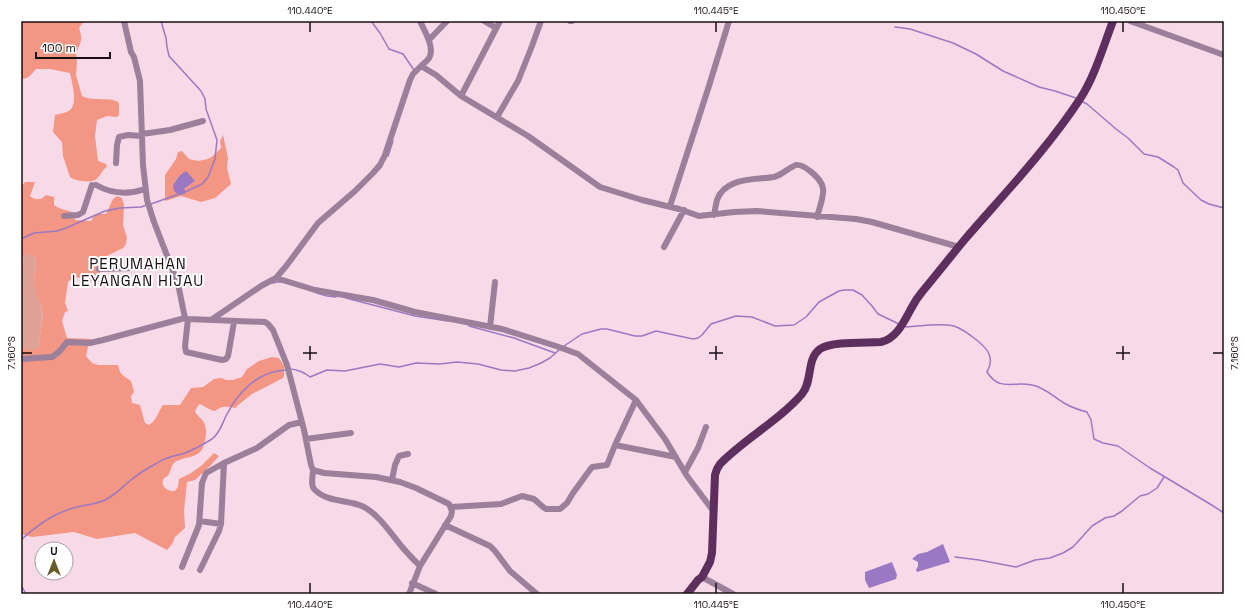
<svg xmlns="http://www.w3.org/2000/svg" width="1245" height="615" font-family="'Space Grotesk',sans-serif">
<rect width="100%" height="100%" fill="#f7d9e7"/>
<!-- green -->
<path fill="#dea296" d="M24 253 32 255 35 258 36 263 35 272 34 276 36 296 41 303 43 316 38 348 35 351C14 352 25 335 21 324V262L24 258Z"/>
<!-- forest -->
<path fill="#f39684" fill-rule="evenodd" d="M21 21H84L79 28C83 40 81 42 76 53L77 62 76 75 82 96C92 102 112 96 119 103V115L117 117 107 116 97 120 95 136 98 161 106 164 107 166C96 178 99 183 82 181 77 180 74 180 70 177L63 156 62 142 53 132 55 115C59 114 66 113 70 110 78 103 72 83 70 73L50 69H36C32 74 28 79 21 79Z
M223 135 228 158 227 168 231 184 215 198 201 202 181 196 165 201V175L176 159 178 152 182 151 189 159 198 161 208 159 213 156 221 148 220 141ZM179 176 195 181 184 189 173 185Z
M25 182H35L30 196C36 201 41 200 46 195L54 197V205C58 209 68 210 74 213L75 220 91 221 95 214H106L113 199 117 196 122 198 124 205 123 225 127 238 126 244 123 248 107 256 104 260 97 282C89 282 81 276 74 278 71 279 70 280 68 282L65 303 68 311 65 312 62 321 67 338 92 339 88 347 86 356 92 363 98 365H118C121 377 122 374 131 381L134 392 131 396 132 403 140 405 145 423 149 425C157 420 158 412 163 405H180L191 388 203 387 214 379 222 378 226 380H233L242 377 247 369 259 361 272 357 279 358 284 366V376L283 378 252 394 237 406 236 408C226 407 223 405 215 411 210 411 204 405 199 404L195 411C196 415 200 417 203 421 208 428 206 439 203 447 200 459 182 456 174 463 171 466 171 470 169 474 168 476 166 477 164 478 159 486 168 492 175 491L178 487 179 479 191 473 201 466 214 453 219 456 210 466 195 480 187 482 184 511 185 528 175 537 172 544 167 550 135 533 97 539 74 532 32 537 21 534V343L23 347C28 350 33 352 38 348L43 316 41 303 36 296 35 291 34 276 35 272 36 263 35 258 32 255 25 254 22 262H21V187Z"/>
<!-- water -->
<path fill="#9b78c3" d="M186 171 195 181 184 189 185 190V194L179 195 174 191 173 185 179 176Z
M943 544 950 562 917 572 916 570 918 566V562L912 559 918 554 927 552Z
M892 562 897 575 896 579 869 588 865 580V572Z"/>
<g fill="none" stroke-linecap="round" stroke-linejoin="round">
<!-- stream -->
<path stroke="#9b78c3" stroke-width="1.5" d="M161 21 166 38 167 47 169 56 201 91 205 99 206 109 217 140 215 159 208 177 202 184 185 192
M371 21 380 33 389 49 403 54 414 70
M895 27 910 29 953 43 976 54 1003 71 1039 87 1055 91 1076 98
M1081 101 1087 104 1116 129 1128 138 1144 154 1158 157 1174 167 1178 170 1183 183 1201 200 1209 204 1224 208
M388 156 393 141
M151 204 179 194
M21 239 34 233 57 231 66 228 105 211 120 208 141 207 147 205
M273 283 277 282H281
M317 293 327 296 336 297
M346 298 415 316 448 321
M469 326 514 338 555 353
M904 326 907 327C922 326 939 323 954 326 963 329 986 345 989 354 992 361 990 367 987 372 1000 392 1012 381 1032 385 1044 387 1054 397 1064 403 1071 407 1079 410 1087 412L1091 420 1094 439 1103 443 1118 446 1150 468 1210 504 1224 513
M564 346 582 334 601 329H607L635 336H642L656 331 693 339 698 338 702 335 711 324 736 316 752 317 775 326 794 325 806 317 819 302 839 291 844 290H853L862 295 872 306 878 314 899 324
M290 369C296 369 306 373 310 377L327 370 345 371 380 364 399 367 416 363 440 364 457 362 478 364 501 370 515 371 529 368 541 363 550 358 559 350
M21 540C35 527 51 515 70 509 81 505 94 505 105 500 115 495 122 487 131 480 139 473 148 468 157 463 166 457 175 456 185 453 195 449 204 444 212 439 220 433 222 424 226 416 238 392 258 371 286 370
M955 557 979 560 1016 567 1035 560 1050 558 1063 553 1073 547 1092 526 1105 518 1114 516 1122 511 1140 496 1148 494 1157 488 1164 477
M21 585 26 594"/>
<!-- minor -->
<path stroke="#9b7f9b" stroke-width="6" d="M124 21 131 52 134 57 140 81 143 165 147 200 154 222 178 284 185 318 188 319 265 322 268 324 273 330 287 365 304 430 311 465 313 470 324 473 376 477 400 482 416 488 449 504 452 511 451 516 420 566 409 594
M420 21C424 30 434 46 430 56 429 60 424 63 421 66
M484 21 496 28
M570 21H572
M1130 21 1224 55
M429 40 447 21
M461 96 500 21
M497 117 518 81 532 46 541 21
M142 134 170 130 203 121
M116 163 117 145 119 137 128 135 142 136
M96 185C112 194 128 195 145 189
M670 206 708 89 729 21
M714 215C715 210 716 204 717 200 725 177 755 180 774 177 782 175 788 168 796 165 801 164 806 168 810 171 830 186 823 195 817 217
M64 216 78 215 83 212 92 185
M664 247 684 210
M99 269 134 268 170 264
M276 278 315 290 373 300 415 312 502 329 556 346 578 354 636 400 665 439 687 476 714 512
M188 319 185 346 186 352 222 360 226 359 228 356 234 322
M211 320 261 286 276 278 287 265 318 223 355 191 373 173 380 165 385 155 410 80 413 74 421 66 436 75 461 96 528 136 600 187 642 200 679 209 699 216 734 212 757 211 856 219 872 222 959 247
M490 327 495 282
M21 359 52 357 59 352 67 342 90 343 103 340 185 318
M306 439 351 433
M615 445 636 400
M313 470C313 476 310 486 315 490 327 502 348 500 362 506 379 514 391 534 403 548 408 554 414 560 420 566
M685 472 698 448 706 427
M392 480 395 465 399 456 408 454
M451 507 501 504 522 496 534 499 543 507 546 509H560L567 503 573 493 592 467 607 465 615 445 676 457
M200 521 221 524
M445 525 490 546 495 551 510 571 537 594
M182 567 199 525 202 483 206 473 224 463 257 448 289 425 302 422
M200 570 219 531 221 524 224 463
M702 577 733 594
M412 583 436 594"/>
<!-- major -->
<path stroke="#5d2e5e" stroke-width="8" d="M687 594 698 580 702 577 710 562 712 553 715 475 717 469 720 464C744 439 780 420 802 394 813 381 806 359 820 349 832 341 865 343 881 342 899 338 906 316 915 302 917 298 920 295 922 292 937 274 951 256 966 238 1005 193 1047 149 1080 99 1095 76 1103 47 1113 21"/>
</g>
<!-- ticks -->
<path fill="none" stroke="#190f14" stroke-width="1.5" d="M310 22V32M716 22V32M1123 22V32M310 346V360M716 346V360M1123 346V360M22 353H32M303 353H317M709 353H723M1116 353H1130M1213 353H1223M310 583V593M716 583V593M1123 583V593"/>
<g text-anchor="middle" dominant-baseline="central" stroke-width="4" stroke-linejoin="round" paint-order="stroke">
<!-- neighbourhood labels -->
<g font-size="15" letter-spacing="1" fill="#190f14" stroke="#fff">
<text x="138" y="263">PERUMAHAN<tspan x="138" dy="17">LEYANGAN HIJAU</tspan></text>
</g>
</g>
<!-- border -->
<rect width="1245" height="615" fill="none" stroke="#ffffff" stroke-width="44"/>
<!-- north arrow -->
<g transform="translate(54 561)"><circle r="19" fill="#ffffff" stroke="#a39fa1"/>
<path d="M0-3L7 15L0 10L-7 15Z" fill="#685c29"/>
<text y="-6" font-size="11" font-weight="bold" text-anchor="middle" fill="#190f14">U</text>
</g>
<!-- scale -->
<path d="M36 52v6h74v-6" fill="none" stroke="#190f14" stroke-width="2"/>
<text x="42" y="52" font-size="12" fill="#190f14" stroke="#ffffff" stroke-width="3" paint-order="stroke">100 m</text>
<rect x="22" y="22" width="1201" height="571" fill="none" stroke="#190f14" stroke-width="1.5"/>
<g font-size="10" text-anchor="middle" fill="#190f14">
<text x="310" y="14">110.440°E</text>
<text x="716" y="14">110.445°E</text>
<text x="1123" y="14">110.450°E</text>
<text transform="translate(11 353) rotate(-90)" y="4">7.160°S</text>
<text transform="translate(1234 353) rotate(-90)" y="4">7.160°S</text>
<text x="310" y="608">110.440°E</text>
<text x="716" y="608">110.445°E</text>
<text x="1123" y="608">110.450°E</text>
</g>
</svg>
